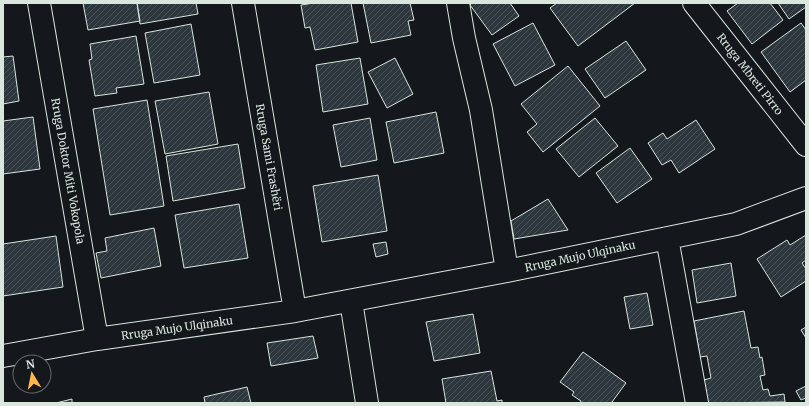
<svg xmlns="http://www.w3.org/2000/svg" width="809" height="406" font-family="Merriweather,serif">
<defs>
<pattern id="building-hatch" width="6" height="6" patternUnits="userSpaceOnUse"><rect width="6" height="6" fill="#2c363c"/><path d="M-1 1l2-2M0 6l6-6M5 7l2-2" fill="none" stroke="#4a5358"/></pattern>
</defs>
<rect width="100%" height="100%" fill="#14181c"/>
<!-- building -->
<path fill="url(#building-hatch)" stroke="#d8e6dc" d="M83 3H137L140 21 88 30Z
M137 3H196L198 14 140 24Z
M314 3H351L358 42 315 50 310 27 305 28 301 5Z
M363 3H410L414 20 408 21 411 35 371 43Z
M472 3H510L519 16 492 35 470 5Z
M557 3H635L578 46 550 8Z
M738 3H770L783 20 752 44 727 11Z
M778 3H806V7L789 19Z
M533 23 555 65 515 86 493 44Z
M801 23 806 30V80L790 92 761 52Z
M191 24 200 75 154 83 145 33Z
M136 36 144 84 116 88 117 93 95 96 89 60 92 59 90 44Z
M626 41 646 70 605 98 585 69Z
M13 56 19 101 3 104V57Z
M360 58 368 104 323 112 316 65Z
M395 58 413 94 387 108 368 72Z
M568 66 600 106 543 152 527 132 537 124 521 104Z
M209 92 218 144 165 154 155 101Z
M147 100 164 206 110 215 93 109Z
M436 112 444 153 394 163 386 122Z
M33 117 40 169 3 174V121Z
M370 118 377 160 341 167 333 125Z
M595 118 618 146 579 177 556 149Z
M696 120 715 149 679 173 671 160 662 165 648 143 663 133 667 139Z
M238 144 245 188 173 201 166 156Z
M630 148 652 179 617 203 596 173Z
M378 175 387 231 322 242 313 186Z
M548 199 568 230 514 239 511 221Z
M239 204 248 258 184 268 175 215Z
M154 228 161 266 101 278 96 253 107 251 105 238Z
M806 235V260L802 263 806 269V281L781 297 757 259 787 240 790 245Z
M56 236 63 287 3 296V244Z
M386 242 388 254 376 257 373 244Z
M731 263 736 296 697 303 692 270Z
M647 293 653 325 630 329 624 297Z
M744 311 751 348 758 347 760 358 762 357 765 375 760 376 763 390 768 389 770 396 784 394 785 402 708 403 704 380 711 378 707 356 700 357 694 321Z
M473 314 480 353 434 361 426 322Z
M806 327V338L801 330Z
M313 336 318 358 271 366 267 343Z
M583 352 626 383 612 402 613 403H580L581 401 572 395 574 392 560 382Z
M491 371 497 401 502 400V403H446L442 379Z
M806 386V398L801 400 796 391Z
M247 387 251 403H205L204 397Z
M72 399V403H56Z"/>
<g fill="none" stroke-linecap="round" stroke-linejoin="round">
<!-- minor casing -->
<g stroke="#d8e6dc" stroke-width="24">
<path id="minor" d="M39 3 97 339
M243 3 295 311
M458 3 464 38 481 110 507 271
M667 238 697 403
M351 301 367 403
M3 356 97 339 295 311 507 271 736 224 806 198"/>
</g>
<!-- major casing -->
<g stroke="#d8e6dc" stroke-width="24">
<path id="major" d="M694 3 806 145"/>
</g>
<!-- minor -->
<use href="#minor" stroke="#14181c" stroke-width="22"/>
<!-- major -->
<use href="#major" stroke="#14181c" stroke-width="22"/>
</g>
<g text-anchor="middle" dominant-baseline="central" stroke-width="3" stroke-linejoin="round" paint-order="stroke">
<!-- street labels -->
<g font-size="11" fill="#d8e6dc" stroke="#14181c">
<text transform="translate(750 74) rotate(52)">Rruga Mbreti Pirro</text>
<text transform="translate(269 157) rotate(80)">Rruga Sami Frashëri</text>
<text transform="translate(68 171) rotate(80)">Rruga Doktor Miti Vokopola</text>
<text transform="translate(580 256) rotate(-12)">Rruga Mujo Ulqinaku</text>
<text transform="translate(177 328) rotate(-8)">Rruga Mujo Ulqinaku</text>
</g>
</g>
<!-- border -->
<rect width="809" height="406" fill="none" stroke="#d8e6dc" stroke-width="8"/>
<!-- north arrow -->
<g transform="translate(32 374) rotate(350)"><circle r="19" fill="#14181c" stroke="#626a69"/>
<path d="M0-3L7 15L0 10L-7 15Z" fill="#ffb74d"/>
<text y="-6" font-size="11" font-weight="bold" text-anchor="middle" fill="#d8e6dc">N</text>
</g>
</svg>
